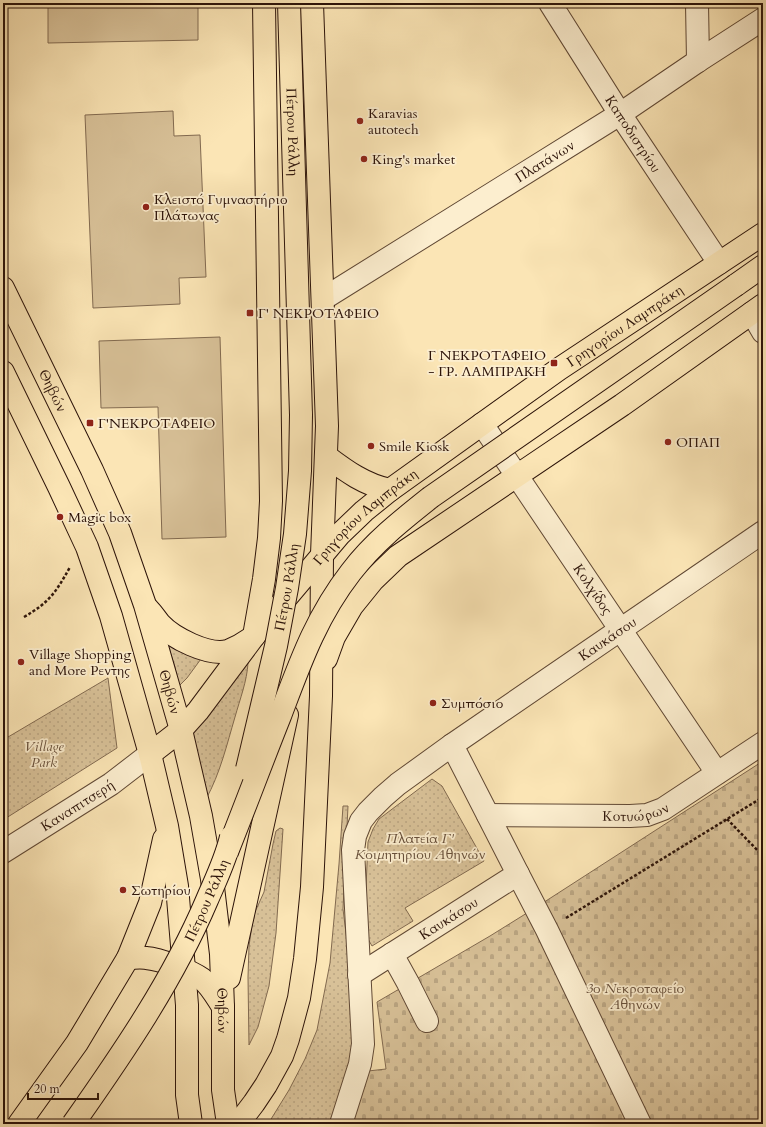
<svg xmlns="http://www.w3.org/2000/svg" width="766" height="1127" font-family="Cardo,serif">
<defs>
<pattern id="grass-dots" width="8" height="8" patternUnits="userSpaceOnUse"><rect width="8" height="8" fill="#d8c198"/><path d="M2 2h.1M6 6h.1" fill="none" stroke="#baa582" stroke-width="1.8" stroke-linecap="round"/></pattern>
<pattern id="cemetery-stones" width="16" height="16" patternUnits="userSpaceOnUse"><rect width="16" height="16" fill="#d8c198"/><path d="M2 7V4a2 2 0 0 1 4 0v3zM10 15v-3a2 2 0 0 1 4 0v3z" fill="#baa582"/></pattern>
</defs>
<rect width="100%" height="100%" fill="#fbe5b5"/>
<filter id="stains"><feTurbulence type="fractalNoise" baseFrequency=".005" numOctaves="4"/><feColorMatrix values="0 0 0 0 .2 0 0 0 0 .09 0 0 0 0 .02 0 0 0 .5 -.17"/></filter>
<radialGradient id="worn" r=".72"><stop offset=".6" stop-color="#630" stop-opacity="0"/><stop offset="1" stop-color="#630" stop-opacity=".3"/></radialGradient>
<!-- grass -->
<path fill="url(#grass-dots)" stroke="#826a50" d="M167 642 209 648 187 678 179 686 178 685 175 667Z
M248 663C247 681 240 699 235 717 227 744 220 774 206 799L193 732Z
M108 678 117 748 3 820V740Z
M432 779 442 786 484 861 405 908 413 921 372 946 364 932 368 842 373 829 379 819Z
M343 806H348L343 909 351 974 354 1012 351 1062 332 1124H268L289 1090 305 1059 317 1030 330 963 339 864Z
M280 828 283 829 276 933 269 986 258 1027 249 1045 248 977 249 946 252 925 255 912 264 892 273 844 276 831Z"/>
<!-- cemetery -->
<path fill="url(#cemetery-stones)" stroke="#826a50" d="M763 761V1124H352L368 1071 386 1069 377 1002 490 936 535 908Z"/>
<!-- garden -->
<path fill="#d8c198" stroke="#826a50" d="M48 3H198V40L48 43Z
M173 111 174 136 200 135 206 277 179 278 180 304 93 308 85 115Z
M220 337 226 537 162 539 158 407 101 408 99 341Z"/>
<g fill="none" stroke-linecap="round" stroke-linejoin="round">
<!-- minor casing -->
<g stroke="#604834" stroke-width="24">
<g id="minor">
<path id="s1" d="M550 3 620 114 719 263"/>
<path d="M697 3 698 61"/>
<path id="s2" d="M323 299 620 114 698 61 763 19"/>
<path d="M752 313 763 332"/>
<path id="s3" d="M482 424 717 773"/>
<path id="s4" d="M488 815 630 816 647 815 663 809 763 743"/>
<path id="s5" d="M3 852 111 784 150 754"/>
<path d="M518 874 547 930 640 1124"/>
<path d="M392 954 408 983 427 1021"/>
<path id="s6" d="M359 975 518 874 452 745"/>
<path id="s7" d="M341 1124 360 1064 363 1044 353 850 355 836 361 821 368 812 383 797 398 784 452 745 763 532"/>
</g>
</g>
<!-- major casing -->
<g stroke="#2c1309" stroke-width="24">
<g id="major">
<path id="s8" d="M289 3 301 415"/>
<path d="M736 285 763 266"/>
<path id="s9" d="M3 288 92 470 120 533 145 605 181 730 201 816 212 879 221 954 223 1007V1090L228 1124"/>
<path d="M3 372 59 487 87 547 111 616 150 754 167 826 177 886 187 1005V1095L191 1124"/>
<path d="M326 456C346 471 365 485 390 490"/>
<path d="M148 609C152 613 156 619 160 624 173 638 208 656 228 651 236 648 243 644 250 639"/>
<path d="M254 636 264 579 269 538 271 501 264 3"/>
<path d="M326 659 334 637 352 606 373 580 398 556 622 405 763 305"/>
<path id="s10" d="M150 754 181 730 198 711 254 636 340 534 364 511 390 490 559 369 763 234"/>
<path d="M128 958C134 958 140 957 146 958 160 959 191 971 202 979 211 986 217 998 223 1007"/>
<path d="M229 978 287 715"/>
<path d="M19 1124 77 1043 128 958 150 903 164 839"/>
<path d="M238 1124 254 1103 266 1085 282 1056 288 1039 299 998 305 959 312 887 321 696 322 555 327 426 312 3"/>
</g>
</g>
<!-- path -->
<path stroke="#2c1309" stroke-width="2.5" stroke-dasharray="3 2" stroke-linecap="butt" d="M24 617C50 602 56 592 70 567
M727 819 763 856
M566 918 763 797"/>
<!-- minor -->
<use href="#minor" stroke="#fceecf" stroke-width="22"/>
<!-- major -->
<use href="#major" stroke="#fbe5b5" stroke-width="22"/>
<!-- major-bridge casing -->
<g stroke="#2c1309" stroke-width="24" stroke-linecap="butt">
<g id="major-bridge">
<path id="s11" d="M247 769 276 646 287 588 295 534 300 471 301 415"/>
<path d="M227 852C245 807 262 761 280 716 300 663 316 617 351 572 374 542 402 520 431 497L736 285"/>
<path id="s12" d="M73 1124C123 1053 173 980 207 900 216 879 226 859 231 837"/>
</g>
</g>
<!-- major-bridge -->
<use href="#major-bridge" stroke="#fbe5b5" stroke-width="22"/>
</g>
<!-- markers -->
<g fill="#8f2418" stroke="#fceecf" stroke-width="1.5">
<circle cx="360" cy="121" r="4"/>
<circle cx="364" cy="159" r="4"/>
<circle cx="146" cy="207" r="4"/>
<rect x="246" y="309" width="8" height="8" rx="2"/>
<rect x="550" y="359" width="8" height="8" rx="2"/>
<rect x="86" y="419" width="8" height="8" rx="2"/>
<circle cx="668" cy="442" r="4"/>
<circle cx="371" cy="446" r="4"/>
<circle cx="60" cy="517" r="4"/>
<circle cx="21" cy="662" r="4"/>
<circle cx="433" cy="703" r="4"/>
<circle cx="123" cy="890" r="4"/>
</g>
<g text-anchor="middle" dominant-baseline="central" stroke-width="3.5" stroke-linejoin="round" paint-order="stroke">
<!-- poi labels -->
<g font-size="14" fill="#2c1309" stroke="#fceecf" text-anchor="start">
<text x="368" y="113">Karavias<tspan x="368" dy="16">autotech</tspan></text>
<text x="372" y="159">King's market</text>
<text x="154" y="199">Κλειστό Γυμναστήριο<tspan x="154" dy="16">Πλάτωνας</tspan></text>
<text x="258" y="313">Γ' ΝΕΚΡΟΤΑΦΕΙΟ</text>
<text x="546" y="355" text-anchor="end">Γ ΝΕΚΡΟΤΑΦΕΙΟ<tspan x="546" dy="16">- ΓΡ. ΛΑΜΠΡΑΚΗ</tspan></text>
<text x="98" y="423">Γ'ΝΕΚΡΟΤΑΦΕΙΟ</text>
<text x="676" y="442">ΟΠΑΠ</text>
<text x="379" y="446">Smile Kiosk</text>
<text x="68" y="517">Magic box</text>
<text x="29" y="654">Village Shopping<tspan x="29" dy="16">and More Ρεντης</tspan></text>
<text x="441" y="703">Συμπόσιο</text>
<text x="131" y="890">Σωτηρίου</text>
</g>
<!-- street labels -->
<g font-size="14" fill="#2c1309" stroke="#fceecf">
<text stroke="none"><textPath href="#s8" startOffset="129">Πέτρου Ράλλη</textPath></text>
<text stroke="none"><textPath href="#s1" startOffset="155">Καποδιστρίου</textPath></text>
<text stroke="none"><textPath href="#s2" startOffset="261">Πλατάνων</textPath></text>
<text stroke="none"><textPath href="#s10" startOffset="645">Γρηγορίου Λαμπράκη</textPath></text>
<text stroke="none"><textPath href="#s9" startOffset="114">Θηβών</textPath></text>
<text stroke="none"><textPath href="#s10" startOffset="322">Γρηγορίου Λαμπράκη</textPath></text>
<text stroke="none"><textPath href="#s11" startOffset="186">Πέτρου Ράλλη</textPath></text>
<text stroke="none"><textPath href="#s3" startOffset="199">Κολχίδος</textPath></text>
<text stroke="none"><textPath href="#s7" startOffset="615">Καυκάσου</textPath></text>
<text stroke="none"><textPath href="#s9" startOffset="438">Θηβών</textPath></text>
<text stroke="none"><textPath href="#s5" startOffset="88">Καναπιτσερή</textPath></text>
<text stroke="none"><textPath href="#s4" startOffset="148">Κοτυώρων</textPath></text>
<text stroke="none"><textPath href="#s12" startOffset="261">Πέτρου Ράλλη</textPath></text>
<text stroke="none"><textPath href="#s6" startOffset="106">Καυκάσου</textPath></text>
<text stroke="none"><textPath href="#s9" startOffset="762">Θηβών</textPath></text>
</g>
<!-- park labels -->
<g font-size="14" font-style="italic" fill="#68503b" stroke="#fceecf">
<text x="44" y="746">Village<tspan x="44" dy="16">Park</tspan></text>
<text x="420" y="838">Πλατεία Γ'<tspan x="420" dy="16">Κοιμητηρίου Αθηνών</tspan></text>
<text x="635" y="988">3ο Νεκροταφείο<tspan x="635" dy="16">Αθηνών</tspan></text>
</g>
</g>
<!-- margin -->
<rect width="766" height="1127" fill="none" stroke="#fbe5b5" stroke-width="16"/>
<rect x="4" y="4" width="758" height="1119" fill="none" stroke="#2c1309" stroke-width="2"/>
<rect x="8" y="8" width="750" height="1111" fill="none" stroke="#2c1309"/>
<!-- scale -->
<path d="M28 1093v6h70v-6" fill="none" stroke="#2c1309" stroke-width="2"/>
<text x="34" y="1093" font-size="12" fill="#2c1309" stroke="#fceecf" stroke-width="3" paint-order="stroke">20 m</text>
<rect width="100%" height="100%" filter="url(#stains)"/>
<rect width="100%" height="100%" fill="url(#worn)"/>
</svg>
